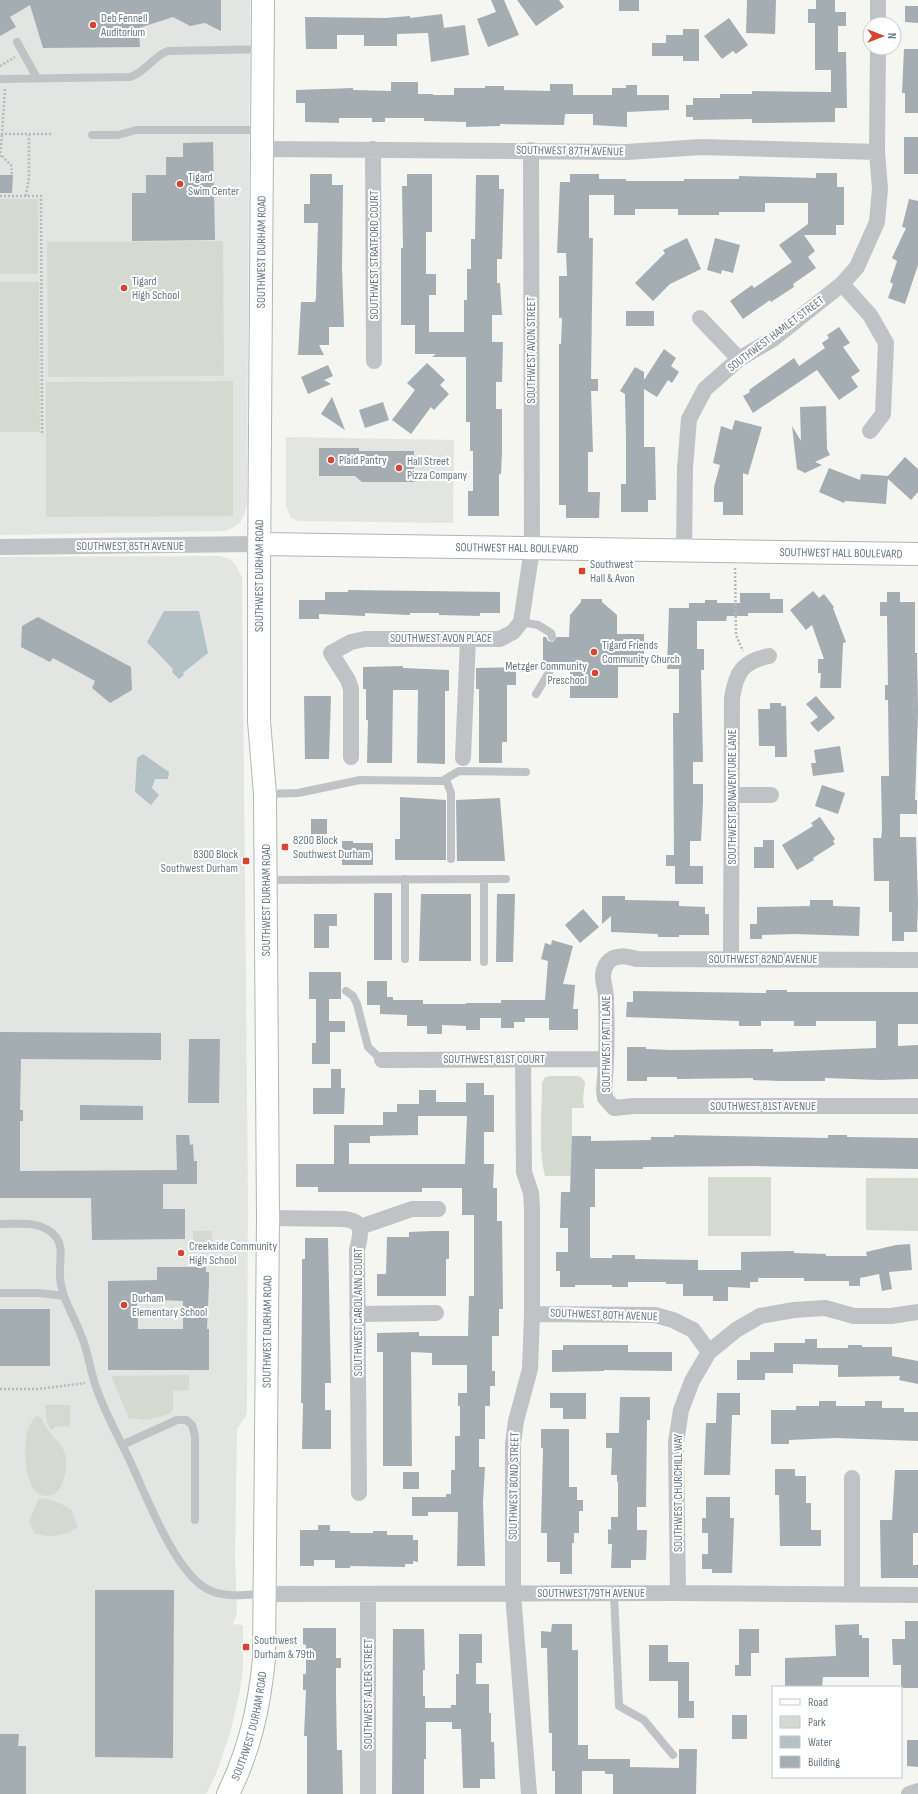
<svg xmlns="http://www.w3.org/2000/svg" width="918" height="1794" font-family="'Sofia Sans Condensed',sans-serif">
<rect width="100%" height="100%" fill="#f5f5f2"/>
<!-- built -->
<path fill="#e3e5e3" d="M0 0H250L247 505 244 515 240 523 232 528 225 531 0 535Z
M286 437 454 440 453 523 298 521 291 518 286 506Z
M219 556 230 559 235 564 242 577 248 1199 247 1410 246 1416 237 1429 235 1558 237 1613 233 1624 243 1625V1669L240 1690 231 1730 216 1774 206 1794H0V557Z"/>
<!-- green -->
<path fill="#d5dad1" d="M0 199H38V274H0Z
M223 241 224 376 48 377 47 242Z
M0 282H39L40 432H0Z
M233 381V516L46 517V382Z
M550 1076H577L581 1077 585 1082 583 1099 584 1108H572V1176H545C538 1151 542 1110 542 1083L545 1077Z
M708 1177H771V1236H708Z
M866 1178H918V1231L866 1230Z
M193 1231H212V1244H193Z
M189 1375V1390L173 1391V1409L170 1414 147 1420 129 1418 111 1376Z
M45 1405H70V1426L55 1427 51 1430 47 1423Z
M37 1416 42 1418C46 1434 65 1442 66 1459 67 1473 63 1496 46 1496 42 1496 38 1494 35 1491 23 1476 20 1428 37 1416Z
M39 1498 55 1501 71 1509 78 1527C66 1536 49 1539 34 1533L29 1521Z"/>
<!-- water -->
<path fill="#b4c2c5" d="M164 611H199L208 653 183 673 184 675 179 679 172 672 173 669 147 642Z
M143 754 169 772 168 779H155L152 788 159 795 151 805 135 792 137 758Z"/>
<!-- building -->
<path fill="#a4adb1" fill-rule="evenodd" d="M0 0H221V31L205 23 190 26 173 17 139 28 140 47 43 48 30 5 10 17 16 27 0 36Z
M491 0H504L519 35 488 47 477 19 496 12Z
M517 0H559L564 7 536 26Z
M619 0H639V11H619Z
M747 0H776L775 34 746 33Z
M816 0H835V12H846V26H838V52H846L847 108H835V122L752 123V119L693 120V117H686V105H693V98H720V94H752V91L831 92V70H815V23H808V9H816Z
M905 6H918V23L905 22Z
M442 14 444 28 465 25 469 55 431 62 428 33 397 34V46H364V35H337V49H306L305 17 385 18 410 16V18Z
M729 18 748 45 736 54 733 51 722 59 704 36Z
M683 29H699V61H683V56H652V43H666V35H683Z
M904 49H918V113H905V93H902Z
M391 82H418V94H433V95H454V88H485V86H504V90L550 91V84H573V95H612V88H626V85H637V95H669V110L627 112V127L593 125V114H565L564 125 500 124V126L466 127V122L424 121V118H385V122H372V118H339V123L305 122V103H296V90L353 88V90L391 91Z
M904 137H918V174H904Z
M213 142 215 240 132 241V193H146V175H166V157H183V143Z
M816 173H837V187H844V225H836V235H804L815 251 808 257 816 268 793 284 794 287 771 302 770 300 743 319 730 301 752 285 754 288 792 262 779 245 808 224V203H765V212H719V215H678V209H635V215H614V195H589V238H593L591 379H598V391H591L593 452H588V492H600L599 518H566V505H559V344H561L562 318H559V276H567L566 253H557L560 182H570V174H599V179H626V181H684V179H739V176L816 178Z
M310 174H332V185H343L342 267 344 327H329V345H319L324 355H298L301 302H315L316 298 318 223H304V204H310Z
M407 174H432V232H426V274H436V295H429V332H464V300H467V269H471V239H475L476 175H499V189H504L502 259H497V283H500L502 315H492V342H503L502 382H496V409H502V452L501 474H499V516H468V491H473V451H470V422H466V357H432L436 354H415V325H401V248H403L402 186H407Z
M0 175H13L12 193H0Z
M909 199 918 201V265L905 304 888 298 893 284 890 282 897 261 892 258 906 228 902 227Z
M687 238 701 269 670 284 653 301 635 283 665 253 663 250Z
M715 238 740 245 733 273 722 270 721 274 707 270Z
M626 311H654V326H626Z
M839 327 850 343 843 347 860 371 851 377 858 387 839 400 817 370 753 413 743 396 750 392 749 390 794 358 799 366 825 348 822 343 829 338 827 335Z
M664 349 676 358 671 366 679 372 672 383 668 380 657 397 644 389V447H655L656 500H648V512H621V484H626V438L625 394 620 391 635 367 644 372V380Z
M427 363 445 380 440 385 449 394 434 410 431 407 411 434 392 420 415 390 407 383Z
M328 365 333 376 324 380 331 384 308 394 301 377Z
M332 397 345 430 321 414Z
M383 402 389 420 365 428 359 410Z
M826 406 827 449 830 455 815 462 822 465 805 473 797 469 792 426 801 441 800 407Z
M735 420 762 427 748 475 743 473V515H723V502H714V487L720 465 713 463 721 426 732 430Z
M319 448H359V451H414V482H362L355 476H319Z
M905 457 918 469V492L911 500 888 479 886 504 845 501 844 503 819 492 829 468 860 480 861 474 888 476Z
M348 590 500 592V613H480V616L439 615V613H410V615L365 613V616L319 614V619H299V600H325V592H348Z
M813 591 819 598 824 594 834 607 833 608 846 642 843 643 841 688H820L821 673H818V659H824L812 625 806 630 790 610Z
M887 592H900V602H915V653H917L918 712 915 800H917V814H900V837H916L918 902 917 932H904V941H892V912H889V881H874L873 838H881L882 831 881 776H889V773L888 700H885V685H888L887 616H880V602H887Z
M740 593H770V599H783V613H748V616H727L726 621H697V649H704V670H701L703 762H693V784H703V802L701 841H690V866H703V884H675V866H666V855H674L673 713H679V669H667L669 608H689V603H705V600H717V603H740Z
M581 599H602V602L617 615V634H644V667H618V698H570V669H556L554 665 551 664 543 669V637H546L548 641 553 642 557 637H569L570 615 581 602Z
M38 617 131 667 132 690 110 703 92 688 95 681 53 658 50 662 21 647 22 626Z
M403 666V668L449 670V691H445V764L417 763 418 690H393L392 763H367L368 720H366V689H363V667Z
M516 667V685H507V742H502V763H479V689H476V668Z
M304 696H331L329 759H305Z
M816 696 835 718 818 732 810 723 818 717 806 704Z
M770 703H781V706H786L787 757H775V746H759L758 709H770Z
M840 746 844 772 813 776 811 763H816L814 750Z
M822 785 845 793 838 814 815 806Z
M400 797 446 800V860H395V839H400Z
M500 798 505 861H457L456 800Z
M820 817 835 839 833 841 835 844 813 858 814 860 797 870 782 845 813 826 811 823Z
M311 819H327V834H311Z
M763 840H774V868H754V847H763Z
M342 841H353V843H373V865H342Z
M374 893H392V960H374Z
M421 894H471V961H419Z
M497 894H515L513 962H496Z
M602 896H625V900L679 901V906L705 907V914H709V935H679V937H658V934L611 932V916L602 924Z
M810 900H833V906L860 907 859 936 794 934 762 935V939H750V924H757V907L810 906Z
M583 909 599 927 580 943 565 925Z
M314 914H337V926H329V948H314Z
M552 940 573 946 563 984 575 985 573 1009H578V1030H549V1018H525V1022H514V1028H501V1018H480V1030H466V1026L442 1025V1034H427V1026H407V1015L380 1014V1005H367V981H387V997H393V1000H423V1004H466V1003H501V1000H545L548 961 541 959 545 943 551 945Z
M309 972H341V999H329V1021H345V1032H330V1064H312V1043H316V999H309Z
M766 990H787V992H918V1024H898V1046L918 1045V1079L880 1080 825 1078V1081H780L753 1080V1078L677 1079V1077H647V1081H627V1047H646V1049L670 1050 773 1049V1052L876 1048V1021H816V1026H794V1021H761V1026H739V1021L626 1017 627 1002H633V991L766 993Z
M0 1032 161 1033V1060L21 1059 20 1110H23V1121H20V1171L177 1170 176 1135H189L190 1145 193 1144 194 1161H197V1184H163V1209H185V1239L92 1240 91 1198H0Z
M189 1039H220L219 1103H188Z
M331 1069H341V1088H345L344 1114H313V1088H331Z
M466 1083H484V1095H494V1132H484V1164H494L493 1188H497V1221H502L503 1309H499V1336H492V1371H495V1386H490V1406H485V1439H479V1467H485L483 1502 485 1566H457L458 1512H428V1516H412V1497H446V1494H451V1470H455V1436H460V1406H458V1393H467V1365H432V1353L411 1352 412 1466H383V1352H377V1333L419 1332V1336H468L469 1296H474V1215H462V1188H422V1192H318V1187H296V1164H334V1125H383V1112H397V1104H419V1090H436V1102H466ZM418 1116H467L465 1164H349V1143H370V1136L418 1135Z
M80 1105 143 1106V1120H80Z
M674 1135 828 1138V1135H847V1137L918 1138V1169L755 1166 643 1167V1169H595V1207H590V1258H612V1255H635V1259L698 1260V1270H741V1252L794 1251V1253L826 1254V1256H867L866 1252 896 1245 910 1244 912 1270 889 1272 892 1289 882 1291 879 1274 860 1278V1286H849V1281H804V1278H758V1282H750V1288L728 1287V1301H713V1296H683V1284H666V1282H628V1287H612V1285H575V1287H560V1271H556V1252H568V1228H560L561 1192H570L572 1136H591V1141L651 1140V1137H674Z
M433 1231H449V1259H446V1296H377V1274H386L387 1237H409V1232Z
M305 1238H328L331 1383H325V1410H331V1449H302L303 1403H301L302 1298V1259H305Z
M157 1267H206V1272H209V1283L207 1329H209V1370H108V1281L157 1280ZM137 1299 183 1301V1329H138Z
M0 1309H50V1366H0Z
M805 1339H817V1348H848V1345H862V1347H892V1356L918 1361V1384L899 1380 900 1376 838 1377V1365L793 1364V1373H765V1380H737V1360H750V1352H774V1343H805Z
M563 1345H628V1352H672V1371L604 1370V1371L552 1372V1350H563Z
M550 1393H586V1419H563V1408H550Z
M717 1393H740V1415H732L730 1475H704L706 1423H716Z
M620 1397H650V1420H647L646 1507H637V1530H647L646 1560H631V1568H611L612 1544H608V1529L611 1530V1517H618V1482H617V1475H611L612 1448H606V1433H619Z
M819 1401H836V1406H865V1401H882V1408H904V1412H918V1441L836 1438 789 1440V1444H771V1410H796V1406H819Z
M541 1429H569V1487H577V1500H583V1511H579V1533H574V1543H572V1574H560V1562H547V1533H541L543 1448H541Z
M775 1469H795V1476H806V1503H811V1530H821V1546H780L779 1495H775Z
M895 1470H918V1533H913V1565H918V1578H881L880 1520H892Z
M403 1472H419V1489H403Z
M706 1497H730V1518H734L732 1573H712V1569H702V1554H708V1533H702V1518H706Z
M318 1525H330V1531H350V1533H373V1531H387V1535H413V1540H418V1562L413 1561V1564H405V1567L350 1566V1568H335V1560H314V1566H300V1530H318Z
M95 1590H174L173 1758 95 1757Z
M905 1621H918V1688H901V1665H893L892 1639H905Z
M552 1624H572V1650H578V1745H588V1759H630V1767L679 1768V1749H697L696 1794H613V1774H605V1771H582V1794H555V1771H552V1733H549L547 1648H541V1631L551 1632Z
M859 1624V1635H862V1638H869V1677H823L822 1687H785V1658L836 1656 835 1625Z
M303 1628H336V1658H341V1668H336V1695L337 1750H342L343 1794H307V1736H304L306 1690H303V1674H306V1645L303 1644Z
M393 1629H424L425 1670H423V1696H425V1708H451V1705H456V1674H459V1634H482V1663H476V1684H489V1713H491V1742H494L495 1779H480V1788H463L461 1729H452V1722H426V1759H424V1794H392Z
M739 1629H759V1653H751V1676H735V1665H739Z
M649 1645H668V1662H689V1701H694V1718H678V1681H649Z
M732 1715H747V1739H732Z
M0 1734H19L18 1746H26V1794H0Z
M907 1740H918V1767L907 1766Z"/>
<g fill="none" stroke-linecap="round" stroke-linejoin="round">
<!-- secondary casing -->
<g stroke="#afb5b9" stroke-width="24">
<g id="secondary">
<path id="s1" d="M260 544 918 554"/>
</g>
</g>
<!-- primary casing -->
<g stroke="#b0b6b8" stroke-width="24">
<g id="primary">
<path id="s2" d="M228 1794C250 1749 259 1708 264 1659L268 1218 265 794 259 721V576L263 0"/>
</g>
</g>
<!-- path -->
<path stroke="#b7babc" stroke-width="2.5" stroke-dasharray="2 2" stroke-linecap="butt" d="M0 66 15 57
M5 89 2 134H53
M2 156 11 165 12 175
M0 157 2 134
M0 196H41L42 434
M26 196 29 177V135
M735 568 736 635 743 651
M0 1389H38L85 1383"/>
<!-- lane -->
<path stroke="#bfc3c6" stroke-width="8" d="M17 42 37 78
M0 79 130 77C146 72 153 56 168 51L262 49
M92 135H118L136 130H262
M521 622 538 625 551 633 552 637
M536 694 551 669
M446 780 451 793V859
M266 794 298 793 360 780 442 781 459 771 526 772
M405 879V959
M267 880 506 879
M484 962V879
M346 991 353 996 357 1004 368 1047 382 1060
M0 1224C20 1224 42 1220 56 1237 64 1247 59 1263 60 1275 60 1282 62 1290 64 1296 69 1309 76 1322 81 1335 88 1351 90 1370 96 1387 105 1413 118 1436 130 1461 146 1495 174 1571 207 1589 224 1598 244 1595 263 1594
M0 1293H39L64 1296
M122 1445 177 1420H186L192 1425 195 1436V1520
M614 1593 619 1706 644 1720 673 1755"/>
<!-- street -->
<path stroke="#bfc3c6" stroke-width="16" d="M878 0V24
M263 149 627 152 701 147 877 152
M373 149 374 361
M842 284 870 315 886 343 883 414 870 431
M700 318 739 359
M0 547 260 544
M684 552 685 468 689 419 705 389 739 359 773 339 842 284 857 267 877 222 880 189 877 152 878 48
M351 757V689L348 680 331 653 351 642 365 639H500L513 632 521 622 532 549 531 150
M463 758 468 639
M732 795H771
M731 959 732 698C736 672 743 661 769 656
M918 960 637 959C628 957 616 953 608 962 605 966 603 971 603 976 603 983 606 991 606 998 607 1028 607 1060 604 1090L605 1098 614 1108 633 1106H918
M382 1060 605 1059
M523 1060 524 1172 531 1193 532 1208V1314L530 1369 516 1421 513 1444V1594L529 1794
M268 1218 344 1219C365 1221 361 1234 357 1250L359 1493
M360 1227 412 1209H438
M357 1314 436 1313
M532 1314 655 1315 673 1320 693 1330 709 1352
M678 1593 676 1442 681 1410 692 1381 709 1352 736 1330 760 1316 794 1310 825 1308 854 1316H891L918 1312
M265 1594 678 1593 918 1595
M368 1594V1794
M852 1594V1478
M909 1794 918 1791"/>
<!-- secondary -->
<use href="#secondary" stroke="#fff" stroke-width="22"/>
<!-- primary -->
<use href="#primary" stroke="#fff" stroke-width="22"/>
</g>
<!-- markers -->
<g fill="#d8442f" stroke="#fff" stroke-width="1.5">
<circle cx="93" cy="25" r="4"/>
<circle cx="180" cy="184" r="4"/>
<circle cx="124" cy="288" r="4"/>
<circle cx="331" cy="460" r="4"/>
<circle cx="399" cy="468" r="4"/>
<rect x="578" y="567" width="8" height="8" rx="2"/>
<circle cx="594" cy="652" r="4"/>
<circle cx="595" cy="673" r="4"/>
<rect x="281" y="843" width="8" height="8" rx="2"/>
<rect x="242" y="857" width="8" height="8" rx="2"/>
<circle cx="181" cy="1253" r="4"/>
<circle cx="124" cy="1305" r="4"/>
<rect x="242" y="1643" width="8" height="8" rx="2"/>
</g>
<g text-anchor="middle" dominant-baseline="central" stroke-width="4" stroke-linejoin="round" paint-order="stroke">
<!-- poi labels -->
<g font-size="12" fill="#667881" stroke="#fff" text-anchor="start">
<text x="101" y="18">Deb Fennell<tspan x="101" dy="14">Auditorium</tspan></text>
<text x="188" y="177">Tigard<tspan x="188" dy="14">Swim Center</tspan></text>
<text x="132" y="281">Tigard<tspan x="132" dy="14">High School</tspan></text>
<text x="339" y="460">Plaid Pantry</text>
<text x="407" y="461">Hall Street<tspan x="407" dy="14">Pizza Company</tspan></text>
<text x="590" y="564">Southwest<tspan x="590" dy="14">Hall &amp; Avon</tspan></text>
<text x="602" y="645">Tigard Friends<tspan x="602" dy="14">Community Church</tspan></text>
<text x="587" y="666" text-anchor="end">Metzger Community<tspan x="587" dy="14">Preschool</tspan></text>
<text x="293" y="840">8200 Block<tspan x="293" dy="14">Southwest Durham</tspan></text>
<text x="238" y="854" text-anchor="end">8300 Block<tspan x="238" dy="14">Southwest Durham</tspan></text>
<text x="189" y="1246">Creekside Community<tspan x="189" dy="14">High School</tspan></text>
<text x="132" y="1298">Durham<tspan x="132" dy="14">Elementary School</tspan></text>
<text x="254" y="1640">Southwest<tspan x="254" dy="14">Durham &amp; 79th</tspan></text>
</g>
<!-- street labels -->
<g font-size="12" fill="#667881" stroke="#fff">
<text transform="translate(570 151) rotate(1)">SOUTHWEST 87TH AVENUE</text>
<text stroke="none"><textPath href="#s2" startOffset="1548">SOUTHWEST DURHAM ROAD</textPath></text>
<text transform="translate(374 255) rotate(-90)">SOUTHWEST STRATFORD COURT</text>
<text transform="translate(776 334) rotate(-37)">SOUTHWEST HAMLET STREET</text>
<text transform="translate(531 350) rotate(-90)">SOUTHWEST AVON STREET</text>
<text x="130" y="546">SOUTHWEST 85TH AVENUE</text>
<text stroke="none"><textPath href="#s1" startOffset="257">SOUTHWEST HALL BOULEVARD</textPath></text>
<text stroke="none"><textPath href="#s1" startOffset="581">SOUTHWEST HALL BOULEVARD</textPath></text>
<text stroke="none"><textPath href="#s2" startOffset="1224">SOUTHWEST DURHAM ROAD</textPath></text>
<text x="441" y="638">SOUTHWEST AVON PLACE</text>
<text transform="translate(732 797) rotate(-90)">SOUTHWEST BONAVENTURE LANE</text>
<text transform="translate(266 900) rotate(-90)">SOUTHWEST DURHAM ROAD</text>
<text x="763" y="959">SOUTHWEST 82ND AVENUE</text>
<text transform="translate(606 1044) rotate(-90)">SOUTHWEST PATTI LANE</text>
<text x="494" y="1059">SOUTHWEST 81ST COURT</text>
<text x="763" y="1106">SOUTHWEST 81ST AVENUE</text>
<text transform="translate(358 1312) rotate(-90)">SOUTHWEST CAROL ANN COURT</text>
<text transform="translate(604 1315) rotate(2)">SOUTHWEST 80TH AVENUE</text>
<text stroke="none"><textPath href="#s2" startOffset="468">SOUTHWEST DURHAM ROAD</textPath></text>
<text transform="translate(514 1486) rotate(-89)">SOUTHWEST BOND STREET</text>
<text transform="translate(678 1493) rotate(-90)">SOUTHWEST CHURCHILL WAY</text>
<text x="591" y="1593">SOUTHWEST 79TH AVENUE</text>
<text transform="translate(368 1694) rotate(-90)">SOUTHWEST ALDER STREET</text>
<text stroke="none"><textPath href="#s2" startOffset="72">SOUTHWEST DURHAM ROAD</textPath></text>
</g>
</g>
<!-- legend -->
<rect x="772" y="1686" width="130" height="92" fill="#ffffff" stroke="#c2c9cd"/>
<rect x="780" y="1699" width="20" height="6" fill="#ffffff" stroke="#c2c9cd"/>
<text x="808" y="1706" font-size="12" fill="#667881">Road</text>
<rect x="780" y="1716" width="20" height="12" fill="#d5dad1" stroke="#c2c9cd"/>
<text x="808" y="1726" font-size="12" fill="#667881">Park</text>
<rect x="780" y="1736" width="20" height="12" fill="#b4c2c5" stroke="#c2c9cd"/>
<text x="808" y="1746" font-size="12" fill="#667881">Water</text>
<rect x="780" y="1756" width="20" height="12" fill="#a4adb1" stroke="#c2c9cd"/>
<text x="808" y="1766" font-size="12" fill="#667881">Building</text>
<!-- north arrow -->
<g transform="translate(882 36) rotate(90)"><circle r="19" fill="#ffffff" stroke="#c2c9cd"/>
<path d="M0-3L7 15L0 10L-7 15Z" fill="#d8442f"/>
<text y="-6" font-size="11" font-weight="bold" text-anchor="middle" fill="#667881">N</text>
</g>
</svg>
